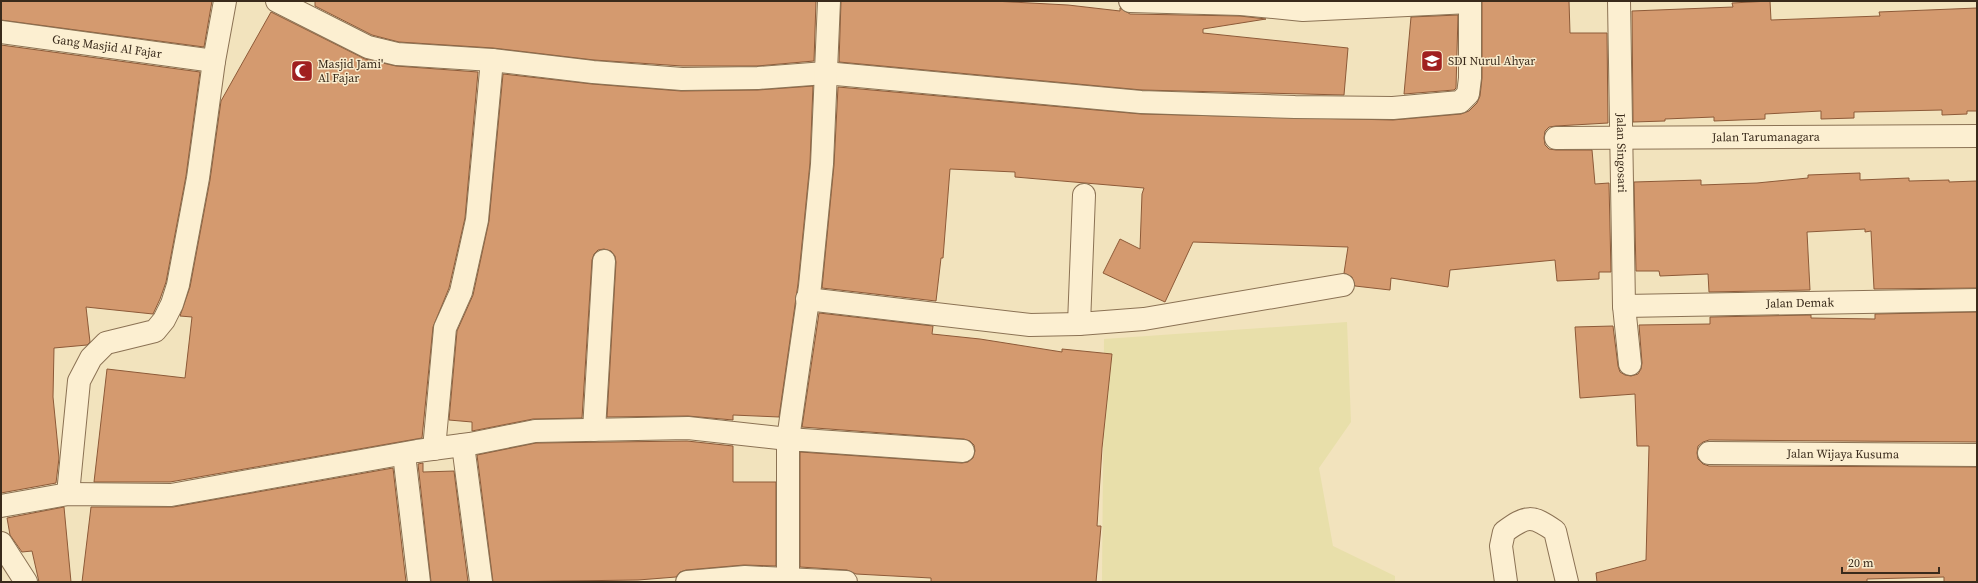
<svg xmlns="http://www.w3.org/2000/svg" width="1978" height="583" font-family="'Source Serif 4',serif">
<rect width="100%" height="100%" fill="#f2e3bd"/>
<!-- farmland -->
<path fill="#e8dfaa" d="M1347 322 1351 422 1319 468 1333 546 1395 576V582H1102L1104 339Z"/>
<!-- building -->
<path fill="#d49a6f" stroke="#8d5a38" d="M1 1H212L204 47 1 20Z
M315 1H816L814 61 757 66H682L594 60 493 48 399 42 372 35 315 6Z
M841 1H993L1068 5 1120 11V8L1130 14 1240 16 1266 19 1203 29V33L1348 48 1344 95 1142 90 839 62Z
M1482 1H1569L1570 33H1607L1608 123 1556 126 1549 127 1545 131 1544 138 1545 145 1549 149 1556 150H1592L1595 184 1609 183 1611 272H1599V279L1557 281 1555 260 1450 270 1448 287 1391 278 1390 290 1355 286 1352 277 1344 273 1348 247 1193 242 1165 302 1103 273 1120 239 1140 249 1142 194 1144 188 1015 177V172L950 169 943 258H941L936 301 822 288 834 165 838 87 1141 114 1393 120 1461 114 1469 111 1477 103 1480 96 1482 78Z
M1770 1 1771 20 1880 16 1879 12 1977 8V111H1967V114L1942 115V110L1854 112V118L1821 119V111L1765 114V119L1714 121V117L1665 119V121L1633 122 1632 11 1733 7 1732 3Z
M271 12 365 59 396 66 478 72 465 218 449 288 433 327 422 438 170 482H94L107 369 185 378 192 317 180 316 190 287 210 180 221 101Z
M1458 15 1456 88 1454 90 1404 94 1411 17Z
M1 45 200 72 186 176 166 282 160 299 153 314 86 307 90 342 87 345 54 348 53 397 59 458 56 483 1 493Z
M503 74 592 84 681 91 758 90 813 86 810 163 798 284 779 417 733 415V420L688 416 607 417 616 262 615 256 611 251 604 249 598 250 594 254 592 260 582 418 533 419 472 431V422L449 420 457 331 473 295 489 221Z
M1860 173V180L1909 178V181L1949 180V182L1977 181V288L1874 289 1871 231 1865 232V229L1807 232 1810 290 1709 292 1708 274 1660 276 1659 271H1636L1634 182 1701 180V185L1757 183 1808 178V175Z
M1977 312V442L1709 440 1703 442 1698 446 1697 453 1698 459 1703 464 1709 466 1977 467V582H1944V577L1867 579V582H1597L1596 573 1646 560 1649 446H1637L1635 394 1580 398 1575 327 1613 326 1618 366 1620 372 1625 375 1631 376 1638 374 1641 369 1642 363 1639 325 1710 324V317L1811 315V318L1875 319V314Z
M819 313 933 326 932 334 980 339 1062 352V349L1112 354 1102 448 1097 526H1101L1096 582H931V578L856 574 847 570 800 567V452L962 463 968 462 973 458 975 451 974 445 970 441 964 439 802 427Z
M687 441 733 446V482H776V566L744 565 686 570 680 572 676 577 638 580 493 582 477 455 536 443Z
M423 463V472L454 471 468 582H431L418 464Z
M393 468 406 582H82L91 507H173Z
M64 507 71 582H39L32 551 22 552 10 535 7 518Z"/>
<g fill="none" stroke-linecap="round" stroke-linejoin="round">
<!-- minor casing -->
<g stroke="#8b7254" stroke-width="24">
<g id="minor">
<path d="M277 1 368 47 397 54 492 60 593 72 682 79 758 78 825 73 1141 102 1295 107 1393 108 1460 102 1468 94 1470 78V1"/>
<path d="M1130 1 1241 4 1303 10 1470 2"/>
<path id="s1" d="M1619 1 1624 306 1630 364"/>
<path id="s2" d="M1 32 214 61"/>
<path id="s3" d="M1556 138 1977 136"/>
<path d="M807 299 1030 325 1079 324 1144 319 1343 285"/>
<path id="s4" d="M1624 306 1977 300"/>
<path d="M1079 324 1084 195"/>
<path d="M594 430 604 261"/>
<path d="M463 445 481 582"/>
<path d="M434 449 445 328 461 292 477 220 492 60"/>
<path id="s5" d="M1709 453 1977 455"/>
<path d="M404 454 419 582"/>
<path d="M68 494 79 381 91 358 106 343 155 331 164 320 172 304 178 285 198 178 214 61 225 1"/>
<path d="M1 506 68 494 171 495 417 451 470 444 535 431 688 428 788 439 810 286 822 164 829 1"/>
<path d="M1 543 26 582"/>
<path d="M788 578V439L963 451"/>
<path d="M687 582 745 577 846 582"/>
<path d="M1506 582 1501 546 1504 532C1527 515 1532 515 1555 531L1567 582"/>
</g>
</g>
<!-- minor -->
<use href="#minor" stroke="#fcefd1" stroke-width="22"/>
</g>
<!-- icons -->
<defs>
<g id="school-square" transform="scale(1.15)"><rect x="-9" y="-9" width="18" height="18" rx="4" fill="#a01f1f" stroke="#f9eccd"/><path d="M0-5L7-2L0 1L-7-2ZM-4 1L0 2.5L4 1V4Q0 6-4 4Z" fill="#fff"/></g>
<g id="mosque-square" transform="scale(1.15)"><rect x="-9" y="-9" width="18" height="18" rx="4" fill="#a01f1f" stroke="#f9eccd"/><path d="M3.5-4.9A6 6 0 1 0 3.5 4.9A5 5 0 1 1 3.5-4.9Z" fill="#fff"/></g>
</defs>
<g fill-rule="evenodd">
<use href="#school-square" x="1432" y="61"/>
<use href="#mosque-square" x="302" y="71"/>
</g>
<g text-anchor="middle" dominant-baseline="central" stroke-width="3" stroke-linejoin="round" paint-order="stroke">
<!-- street labels -->
<g font-size="12" fill="#392a1b" stroke="#f9eccd">
<text stroke="none"><textPath href="#s2" startOffset="107">Gang Masjid Al Fajar</textPath></text>
<text stroke="none"><textPath href="#s3" startOffset="210">Jalan Tarumanagara</textPath></text>
<text stroke="none"><textPath href="#s1" startOffset="152">Jalan Singosari</textPath></text>
<text stroke="none"><textPath href="#s4" startOffset="176">Jalan Demak</textPath></text>
<text stroke="none"><textPath href="#s5" startOffset="134">Jalan Wijaya Kusuma</textPath></text>
</g>
<!-- poi labels -->
<g font-size="12" fill="#392a1b" stroke="#f9eccd" text-anchor="start">
<text x="1448" y="61">SDI Nurul Ahyar</text>
<text x="318" y="64">Masjid Jami'<tspan x="318" dy="14">Al Fajar</tspan></text>
</g>
</g>
<!-- border -->
<rect width="1978" height="583" fill="none" stroke="#392a1b" stroke-width="4"/>
<!-- scale -->
<path d="M1842 567v6h97v-6" fill="none" stroke="#392a1b" stroke-width="2"/>
<text x="1848" y="567" font-size="12" fill="#392a1b" stroke="#f9eccd" stroke-width="3" paint-order="stroke">20 m</text>
</svg>
